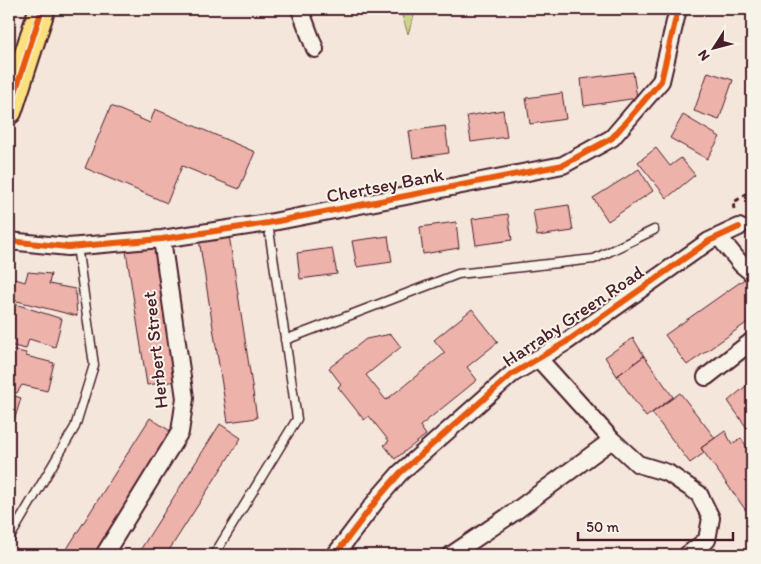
<svg xmlns="http://www.w3.org/2000/svg" width="761" height="564" font-family="Itim,sans-serif">
<rect width="100%" height="100%" fill="#f5e6dc"/>
<filter id="ink" filterUnits="userSpaceOnUse"><feTurbulence type="fractalNoise" baseFrequency=".02" numOctaves="2"/><feDisplacementMap in="SourceGraphic" scale="10" xChannelSelector="R" yChannelSelector="G"/><feConvolveMatrix kernelMatrix="1 2 1 2 8 2 1 2 1" color-interpolation-filters="sRGB"/></filter>
<g filter="url(#ink)">
<!-- green -->
<path fill="#cbd68a" stroke="#8a7a5a" d="M400 9H416L408 34Z"/>
<!-- building -->
<path fill="#edb2aa" stroke="#4a1f2b" d="M628 9H652L651 13Z
M633 72 637 98 584 106 581 79Z
M708 72 733 80 719 120 694 111Z
M562 93 566 119 530 124 526 98Z
M111 106 150 123 155 109 255 152 239 189 182 166 167 203 85 168Z
M503 110 507 137 471 142 467 116Z
M683 115 720 137 707 159 670 138Z
M445 126 449 153 413 158 409 131Z
M656 148 670 166 681 158 695 175 667 198 638 162Z
M639 169 653 191 608 221 593 198Z
M569 205 573 231 537 236 533 210Z
M508 214 512 240 476 245 472 219Z
M456 222 459 248 423 254 420 227Z
M229 235 257 418 228 422 199 239Z
M388 236 392 262 357 267 352 241Z
M157 247 178 381 147 385 126 251Z
M332 248 337 274 300 279 297 253Z
M28 272 51 274 49 284 75 289 77 316 9 299V277L25 282Z
M746 278 752 287V319L687 365 665 335Z
M9 302 62 319 55 347 29 339 26 349 9 345Z
M472 309 498 342 467 367 477 380 420 426 426 435 395 459 384 445 389 441 369 416 364 420 338 387 341 384 329 368 366 339 391 334 401 347 366 375 386 400 445 353 434 340Z
M633 338 644 356 617 376 605 357Z
M9 349 26 353V356L54 363 47 391 22 385 17 393 9 390Z
M644 356 673 397 646 417 617 376Z
M752 381V429L749 431 728 401Z
M680 393 715 438 701 448 704 453 690 463 652 413Z
M9 394 21 398 9 438Z
M150 418 172 432 93 555H63Z
M220 424 241 438 166 555H137Z
M725 431 732 444 741 438 752 454V514L750 516 701 448Z"/>
<g fill="none" stroke-linecap="round" stroke-linejoin="round">
<!-- service casing -->
<g stroke="#4a1f2b" stroke-width="11">
<path id="service" d="M739 227 752 223
M285 340 458 274 594 259 654 230
M9 539 75 427 94 365 77 246
M214 555 297 419 268 223"/>
</g>
<!-- minor casing -->
<g stroke="#4a1f2b" stroke-width="20">
<path id="minor" d="M300 9 315 49
M719 237 741 264 752 273
M9 241 68 247 162 239 268 223 563 165 612 138 661 81 678 9
M538 358 612 440 638 464 668 473 699 494 711 518 707 540 687 555
M706 377 752 341
M104 555 180 432 185 398 162 239
M335 555 379 497 400 473 512 374 566 342 709 241 739 227
M451 555 513 513 612 440"/>
</g>
<!-- primary casing -->
<g stroke="#4a1f2b" stroke-width="29">
<path id="primary" d="M9 111 42 9"/>
</g>
<!-- path -->
<path stroke="#4a1f2b" stroke-width="3" stroke-dasharray="5 4" stroke-linecap="butt" d="M734 209 733 203 752 190"/>
<!-- service -->
<use href="#service" stroke="#f7f3e8" stroke-width="8"/>
<!-- minor -->
<use href="#minor" stroke="#f7f3e8" stroke-width="16"/>
<!-- primary -->
<use href="#primary" stroke="#fbe080" stroke-width="25"/>
<!-- cycleway casing -->
<g stroke="#f7f3e8" stroke-width="9">
<path id="cycleway" d="M9 111 42 9
M9 241 68 247 162 239 268 223 563 165 612 138 661 81 678 9
M335 555 379 497 400 473 512 374 566 342 709 241 739 227"/>
</g>
<!-- cycleway -->
<use href="#cycleway" stroke="#e8590c" stroke-width="6"/>
</g>
</g>
<g text-anchor="middle" dominant-baseline="central" stroke-width="4" stroke-linejoin="round" paint-order="stroke">
<!-- street labels -->
<g font-size="19" fill="#4a1f2b" stroke="#f7f3e8">
<text transform="translate(385 185) rotate(-11)">Chertsey Bank</text>
<text transform="translate(573 316) rotate(-34)">Harraby Green Road</text>
<text transform="translate(155 350) rotate(-96)">Herbert Street</text>
</g>
</g>
<!-- margin -->
<rect width="761" height="564" fill="none" stroke="#f7f3e8" stroke-width="30"/>
<rect x="15" y="15" width="731" height="534" fill="none" stroke="#4a1f2b" stroke-width="2" filter="url(#ink)"/>
<!-- north arrow -->
<g transform="translate(714 48) rotate(234)" stroke="#f7f3e8" stroke-width="4" paint-order="stroke">
<path d="M0-4L9 19L0 12L-9 19Z" fill="#4a1f2b"/>
<text y="-8" font-size="14" font-weight="bold" text-anchor="middle" fill="#4a1f2b">N</text>
</g>
<!-- scale -->
<path d="M578 532v8h155v-8" fill="none" stroke="#4a1f2b" stroke-width="2.5"/>
<text x="586" y="532" font-size="15" fill="#4a1f2b" stroke="#f7f3e8" stroke-width="4" paint-order="stroke">50 m</text>
</svg>
